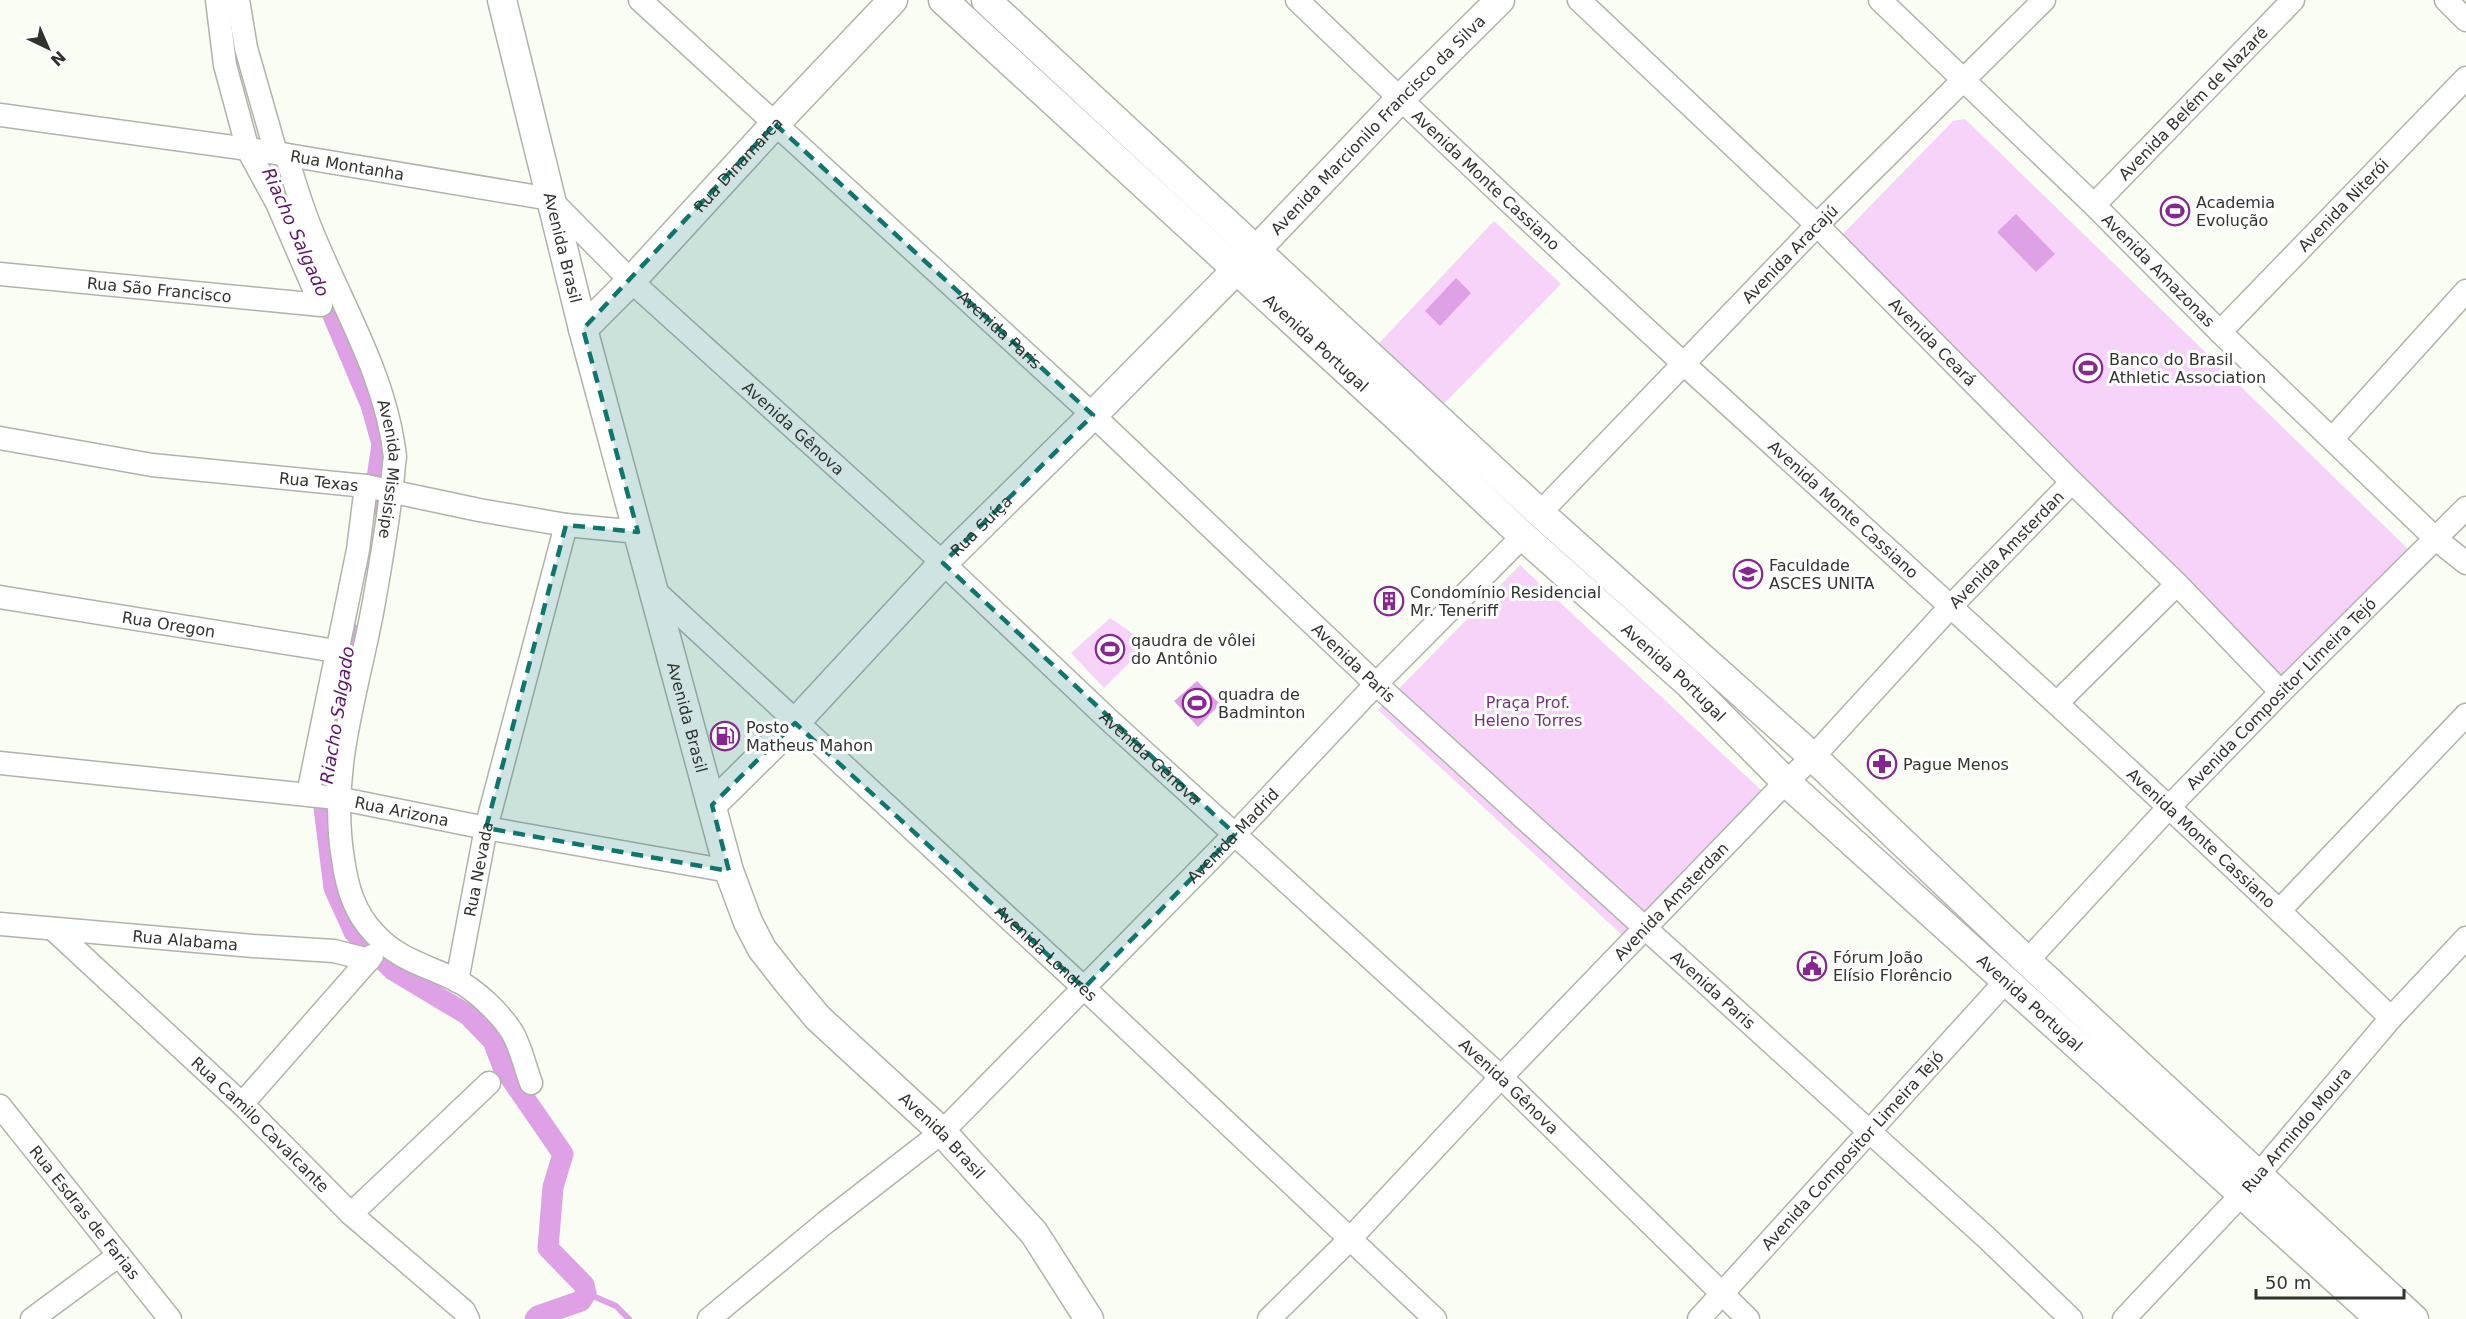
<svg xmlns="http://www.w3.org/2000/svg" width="2466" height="1319" font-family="'DejaVu Sans',sans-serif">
<rect width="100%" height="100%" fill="#f9fdf4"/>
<!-- green -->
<path fill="#f7d3fa" d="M1965 119 2408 549 2404 561 2287 678 2276 680 1836 241 1953 121Z
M1494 221 1561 284 1434 414 1369 354Z
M1520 565 1774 802 1634 946 1378 710Z
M1110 618 1148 644 1104 688 1071 653Z"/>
<!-- water -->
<path fill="#dfa1e6" d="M2016 214 2055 254 2036 272 1997 232Z
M1456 278 1471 293 1440 326 1425 311Z
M1197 681 1220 704 1198 727 1174 701Z"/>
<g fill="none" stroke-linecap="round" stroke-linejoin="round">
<!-- stream -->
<path stroke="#dfa1e6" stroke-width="6" d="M586 1293 616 1306 629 1319"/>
<!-- canal -->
<path stroke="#dfa1e6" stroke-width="21" d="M320 285 371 405 382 444 373 505
M352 634 325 778 324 808 334 888 354 932 393 970 468 1015 493 1041 503 1067 563 1154 553 1187 548 1248 584 1285 586 1293 581 1301 538 1316 535 1319"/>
<!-- minor casing -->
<g stroke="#afb3aa" stroke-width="25">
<g id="minor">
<path d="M238 0 246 48 276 153"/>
<path id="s1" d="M640 0 1093 415 1376 684 1988 1239 2071 1319"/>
<path id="s2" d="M1297 0C1425 123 1554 245 1685 365 1922 581 2161 795 2391 1018"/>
<path id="s3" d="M1579 0 1817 225 2072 482 2177 584 2281 692"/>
<path id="s4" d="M1880 0 2094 205 2220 332 2436 539 2466 563"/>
<path d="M2446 0 2466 20"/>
<path id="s5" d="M0 115 270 152 550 199 631 281 943 563 1109 720 1501 1077 1748 1319"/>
<path id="s6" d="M286 155C294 180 301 205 311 229 341 304 386 375 395 457 393 469 393 481 391 493 387 527 381 562 375 596 360 686 328 767 343 859 347 887 354 912 374 933 398 960 426 965 456 980 476 990 500 1013 512 1032 521 1047 525 1067 531 1083"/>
<path id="s7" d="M2094 205 2293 0"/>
<path id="s8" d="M0 274 321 305 277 203 248 150 225 65 217 0"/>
<path id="s9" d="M2220 332 2466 78"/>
<path id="s10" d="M0 438 152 465 366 486 479 510 566 525 638 532"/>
<path d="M2333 438 2466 291"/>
<path id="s11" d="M1540 513 1817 225 2044 0"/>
<path id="s12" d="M653 589 1084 988 1435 1319"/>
<path id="s13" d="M0 597 336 651"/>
<path d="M2058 702 2177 584"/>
<path id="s14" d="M0 763 337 798 486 828 729 871"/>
<path d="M308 794 358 550 366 486"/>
<path d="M2280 910 2466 715"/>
<path id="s15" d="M0 924 253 946 334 951 369 960"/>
<path id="s16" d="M53 929 242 1104 351 1214 464 1311 468 1319"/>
<path id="s17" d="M2027 961 2169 807 2281 692 2466 508"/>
<path id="s18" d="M457 981 486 828 566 525"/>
<path d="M242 1104 372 956"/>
<path id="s19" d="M0 1106 170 1319"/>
<path d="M351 1214 489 1083"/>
<path d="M32 1319 119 1255"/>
<path id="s20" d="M709 1319 826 1222 942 1132 1235 834 1376 684 1523 536"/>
<path id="s21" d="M1269 1319 1349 1240 1501 1077 1786 782 1813 757 1951 606 2072 482"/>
<path id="s22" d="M1699 1319 2006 981"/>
<path id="s23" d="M2124 1319 2242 1194 2391 1018 2466 938"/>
</g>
</g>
<!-- tertiary casing -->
<g stroke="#afb3aa" stroke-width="31">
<g id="tertiary">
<path id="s24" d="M502 0 583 329 729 871 748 922 762 949 787 981 818 1018 942 1132 1034 1233 1089 1319"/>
<path id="s25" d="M943 0 1397 417 1523 536 1689 684 1786 782 2380 1319"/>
<path d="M986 0 1540 513 1813 757 2027 961 2414 1319"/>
<path id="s26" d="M583 329 631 281 775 124 893 0"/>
<path id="s27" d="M712 805 795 723 943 563 1093 415 1256 250 1400 99 1500 0"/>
</g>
</g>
<!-- minor -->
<use href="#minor" stroke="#fff" stroke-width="22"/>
<!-- tertiary -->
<use href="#tertiary" stroke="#fff" stroke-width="28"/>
</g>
<!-- marked area -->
<path fill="#0f766e" fill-opacity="0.2" stroke="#0f766e" stroke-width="4.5" stroke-dasharray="12 8" stroke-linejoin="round" d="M775 124 1093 415 943 563 1235 834 1084 988 795 723 712 805 729 871 486 828 566 525 638 532 583 329Z"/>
<!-- icons -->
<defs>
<g id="stadium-ring" transform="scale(1.5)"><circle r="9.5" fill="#fff" stroke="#862791" stroke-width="1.5"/><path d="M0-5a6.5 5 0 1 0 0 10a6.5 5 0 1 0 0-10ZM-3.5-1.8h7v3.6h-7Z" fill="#862791"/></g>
<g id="university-ring" transform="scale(1.5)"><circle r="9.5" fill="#fff" stroke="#862791" stroke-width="1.5"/><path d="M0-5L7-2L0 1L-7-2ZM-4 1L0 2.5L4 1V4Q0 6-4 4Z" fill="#862791"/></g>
<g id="building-ring" transform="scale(1.5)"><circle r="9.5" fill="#fff" stroke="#862791" stroke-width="1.5"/><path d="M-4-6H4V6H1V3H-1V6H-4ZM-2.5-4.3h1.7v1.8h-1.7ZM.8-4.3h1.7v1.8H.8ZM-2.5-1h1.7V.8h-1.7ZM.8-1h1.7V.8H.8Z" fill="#862791"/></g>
<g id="fuel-ring" transform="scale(1.5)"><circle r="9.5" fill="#fff" stroke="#862791" stroke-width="1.5"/><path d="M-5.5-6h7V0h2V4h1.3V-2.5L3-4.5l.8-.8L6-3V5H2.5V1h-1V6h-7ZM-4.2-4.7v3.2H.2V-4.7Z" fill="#862791"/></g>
<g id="pharmacy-ring" transform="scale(1.5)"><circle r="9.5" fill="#fff" stroke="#862791" stroke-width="1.5"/><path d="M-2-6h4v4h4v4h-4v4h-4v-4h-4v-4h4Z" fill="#862791"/></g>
<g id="civic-ring" transform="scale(1.5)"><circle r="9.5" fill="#fff" stroke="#862791" stroke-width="1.5"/><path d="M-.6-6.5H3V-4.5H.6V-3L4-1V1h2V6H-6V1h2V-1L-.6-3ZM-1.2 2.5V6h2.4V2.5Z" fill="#862791"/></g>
</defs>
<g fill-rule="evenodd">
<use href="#stadium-ring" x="2175" y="211"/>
<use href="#stadium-ring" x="2088" y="368"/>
<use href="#university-ring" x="1748" y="574"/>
<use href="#building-ring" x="1389" y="601"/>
<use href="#stadium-ring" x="1110" y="649"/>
<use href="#stadium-ring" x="1197" y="703"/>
<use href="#fuel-ring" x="725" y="736"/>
<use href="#pharmacy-ring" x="1882" y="764"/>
<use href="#civic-ring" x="1812" y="966"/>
</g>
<g text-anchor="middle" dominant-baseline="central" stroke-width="6" stroke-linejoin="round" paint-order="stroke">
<!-- street labels -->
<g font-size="16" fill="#31332f" stroke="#fff">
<text stroke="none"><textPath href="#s7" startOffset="142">Avenida Belém de Nazaré</textPath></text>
<text stroke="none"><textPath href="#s27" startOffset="952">Avenida Marcionilo Francisco da Silva</textPath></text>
<text stroke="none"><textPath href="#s26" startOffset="226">Rua Dinamarca</textPath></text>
<text stroke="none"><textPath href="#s5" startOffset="351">Rua Montanha</textPath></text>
<text stroke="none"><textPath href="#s2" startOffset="261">Avenida Monte Cassiano</textPath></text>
<text stroke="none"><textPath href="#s9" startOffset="177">Avenida Niterói</textPath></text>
<text stroke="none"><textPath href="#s24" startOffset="255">Avenida Brasil</textPath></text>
<text stroke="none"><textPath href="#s11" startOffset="360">Avenida Aracajú</textPath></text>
<text stroke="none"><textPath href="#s4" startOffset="388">Avenida Amazonas</textPath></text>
<text stroke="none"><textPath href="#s8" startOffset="160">Rua São Francisco</textPath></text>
<text stroke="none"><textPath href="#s1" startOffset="488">Avenida Paris</textPath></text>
<text stroke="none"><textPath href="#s3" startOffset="492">Avenida Ceará</textPath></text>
<text stroke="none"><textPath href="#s25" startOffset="507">Avenida Portugal</textPath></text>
<text stroke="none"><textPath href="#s5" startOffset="891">Avenida Gênova</textPath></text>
<text stroke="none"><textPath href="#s6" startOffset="334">Avenida Missisipe</textPath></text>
<text stroke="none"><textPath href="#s10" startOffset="322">Rua Texas</textPath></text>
<text stroke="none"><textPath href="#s2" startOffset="747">Avenida Monte Cassiano</textPath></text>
<text stroke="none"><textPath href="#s27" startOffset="388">Rua Suíça</textPath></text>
<text stroke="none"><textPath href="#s21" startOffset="1066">Avenida Amsterdan</textPath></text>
<text stroke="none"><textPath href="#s13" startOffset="171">Rua Oregon</textPath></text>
<text stroke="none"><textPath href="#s1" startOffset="974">Avenida Paris</textPath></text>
<text stroke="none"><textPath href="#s25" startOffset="993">Avenida Portugal</textPath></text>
<text stroke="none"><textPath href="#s17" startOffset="369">Avenida Compositor Limeira Tejó</textPath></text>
<text stroke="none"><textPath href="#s24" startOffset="741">Avenida Brasil</textPath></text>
<text stroke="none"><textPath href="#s5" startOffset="1377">Avenida Gênova</textPath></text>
<text stroke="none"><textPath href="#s14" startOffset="405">Rua Arizona</textPath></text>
<text stroke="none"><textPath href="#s20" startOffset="714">Avenida Madrid</textPath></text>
<text stroke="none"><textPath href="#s2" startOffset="1233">Avenida Monte Cassiano</textPath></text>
<text stroke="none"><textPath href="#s18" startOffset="114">Rua Nevada</textPath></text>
<text stroke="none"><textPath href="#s21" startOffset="580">Avenida Amsterdan</textPath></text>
<text stroke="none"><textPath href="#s15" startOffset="186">Rua Alabama</textPath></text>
<text stroke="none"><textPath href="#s12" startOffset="536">Avenida Londres</textPath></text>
<text stroke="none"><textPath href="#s1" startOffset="1460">Avenida Paris</textPath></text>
<text stroke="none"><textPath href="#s25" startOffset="1479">Avenida Portugal</textPath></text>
<text stroke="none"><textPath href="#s5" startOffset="1863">Avenida Gênova</textPath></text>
<text stroke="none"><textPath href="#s16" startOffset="285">Rua Camilo Cavalcante</textPath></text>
<text stroke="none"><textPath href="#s23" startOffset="256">Rua Armindo Moura</textPath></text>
<text stroke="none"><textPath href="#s24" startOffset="1245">Avenida Brasil</textPath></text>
<text stroke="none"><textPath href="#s22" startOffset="228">Avenida Compositor Limeira Tejó</textPath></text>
<text stroke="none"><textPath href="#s19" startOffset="136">Rua Esdras de Farias</textPath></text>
</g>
<!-- poi labels -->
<g font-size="16" fill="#31332f" stroke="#fff" text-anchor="start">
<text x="2196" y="202">Academia<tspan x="2196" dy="18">Evolução</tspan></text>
<text x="2109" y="359">Banco do Brasil<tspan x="2109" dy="18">Athletic Association</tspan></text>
<text x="1769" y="565">Faculdade<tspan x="1769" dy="18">ASCES UNITA</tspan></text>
<text x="1410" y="592">Condomínio Residencial<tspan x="1410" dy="18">Mr. Teneriff</tspan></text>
<text x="1131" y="640">qaudra de vôlei<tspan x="1131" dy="18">do Antônio</tspan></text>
<text x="1218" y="694">quadra de<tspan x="1218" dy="18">Badminton</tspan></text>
<text x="746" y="727">Posto<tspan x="746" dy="18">Matheus Mahon</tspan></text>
<text x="1903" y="764">Pague Menos</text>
<text x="1833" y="957">Fórum João<tspan x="1833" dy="18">Elísio Florêncio</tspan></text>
</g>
<!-- park labels -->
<g font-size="16" fill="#762e7f" stroke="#fff">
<text x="1528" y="702">Praça Prof.<tspan x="1528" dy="18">Heleno Torres</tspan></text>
</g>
<!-- water labels -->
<g font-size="18" font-style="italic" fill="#5f1568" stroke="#fff">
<text transform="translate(296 232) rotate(66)">Riacho Salgado</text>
<text transform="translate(337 715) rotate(-81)">Riacho Salgado</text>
</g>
</g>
<!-- north arrow -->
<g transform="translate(48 48) rotate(136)" stroke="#ffffff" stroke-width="4.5" paint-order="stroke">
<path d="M0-4.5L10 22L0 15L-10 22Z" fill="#31332f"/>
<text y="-9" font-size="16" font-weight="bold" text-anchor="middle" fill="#31332f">N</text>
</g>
<!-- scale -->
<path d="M2256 1289v9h148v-9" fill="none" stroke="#31332f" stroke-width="3"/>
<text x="2265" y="1289" font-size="18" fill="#31332f" stroke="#ffffff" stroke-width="4.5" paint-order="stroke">50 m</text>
</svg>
